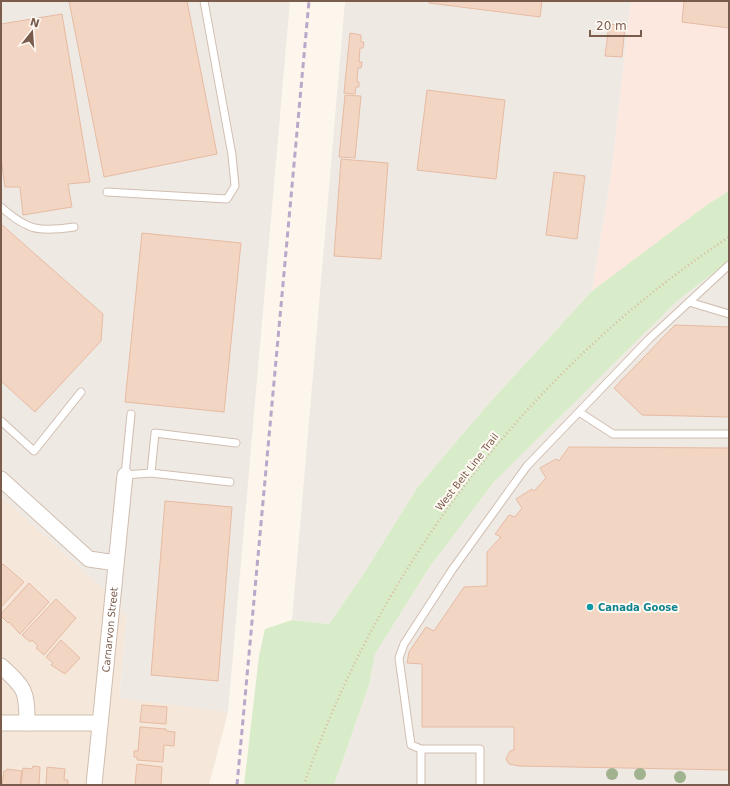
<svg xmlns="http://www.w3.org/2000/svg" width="730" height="786" font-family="'DejaVu Sans',sans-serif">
<rect width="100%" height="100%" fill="#fdf6ec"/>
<!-- residential -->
<path fill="#f5e8da" d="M1 496 100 586 127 616 119 697 228 712 209 785H1Z"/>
<!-- commercial -->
<path fill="#fde8e0" d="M631 1H729V191L708 204 592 291 611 176Z"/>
<!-- industrial -->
<path fill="#efe9e4" d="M1 1H290L228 712 119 698 127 616 100 586 1 496Z
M345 1H631L611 176 592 291 484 409 417 488 363 575 329 624 292 620Z
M729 261V785H334L369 685 375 654 431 565 494 482 677 301Z"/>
<!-- green -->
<path fill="#d8ecc9" d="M729 191V261L677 301 494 482 431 565 375 654 369 685 334 785H244L259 656 265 629 292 620 329 624 363 575 417 488 484 409 592 291 708 204Z"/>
<!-- building -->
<path fill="#f3d5c3" stroke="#e6bba3" d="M69 1H187L217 154 104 177Z
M429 1H542L540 17 429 3Z
M684 1H729V28L682 22Z
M62 14 90 182 68 184 72 207 23 215 20 187H5L1 158V24Z
M609 24 625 26 622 57 605 56Z
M350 33 361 35V42H364L363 48H360L359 62H362L361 68H358L357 81 359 82V87H356L355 94 344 93Z
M427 90 505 100 496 179 417 170Z
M345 95 361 96 355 158 339 157Z
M341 159 388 163 381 259 334 256Z
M554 172 585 176 577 239 546 235Z
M1 224 103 314 101 341 35 412 1 381Z
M142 233 241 243 224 412 125 402Z
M675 325 729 327V417L642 415 614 388Z
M569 447 729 448V770L519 766 509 764 506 759 510 751 514 750V727H422V664L407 663 409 652 426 627 434 631 464 587 487 586V552L501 537 495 534 509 515 515 517 522 508 516 499 532 489 534 491 546 478 540 468 556 459 559 461Z
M165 501 232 507 218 681 151 675Z
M3 564 24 582 1 607V567Z
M29 583 49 602 20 634 9 622 8 623 1 616V614Z
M56 599 76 618 44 655 36 648 38 646 32 640 30 642 22 635Z
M61 640 80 658 65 674 51 665 53 663 46 657Z
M142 705 167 707 166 724 140 722Z
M140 727 166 729V731L175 732 174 746 164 745 163 762 137 760V757H134V751H138Z
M137 764 162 767 161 785H135Z
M33 766 40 767 39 785H21L23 768 32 769Z
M47 767 65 769 64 780H68V785H46Z
M7 769 22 771 20 785H2L4 771H6Z"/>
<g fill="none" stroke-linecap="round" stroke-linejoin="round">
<!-- service casing -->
<g stroke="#d1beb0" stroke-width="9">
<path id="service" d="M107 192 227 199 235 186 232 155 204 1
M1 207C28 231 39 232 74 227
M689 302 729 314
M579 412 613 434H729
M131 414 125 475 151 473 230 482
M1 421 34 451 81 392
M151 473 155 433 236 443
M421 749H480V785
M421 785V749L411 745 399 658 404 644 452 570 527 466 649 339 729 265"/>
</g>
<!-- minor casing -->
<g stroke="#d1beb0" stroke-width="17">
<g id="minor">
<path d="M1 479 89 559 116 563"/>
<path d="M1 666C25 688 27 690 27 723"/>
<path d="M1 723H100"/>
<path id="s1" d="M94 785 125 475"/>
</g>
</g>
<!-- path -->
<path stroke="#d9b8a5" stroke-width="2.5" stroke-dasharray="1 3" stroke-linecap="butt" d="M304 785C380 564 533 366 729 237"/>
<!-- service -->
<use href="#service" stroke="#fff" stroke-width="7"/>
<!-- minor -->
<use href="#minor" stroke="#fff" stroke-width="15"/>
<!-- rail -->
<path stroke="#b9a8c9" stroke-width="3" stroke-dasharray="6 4" stroke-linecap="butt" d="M237 785 309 1"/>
</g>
<!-- trees -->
<g fill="#a0b28e">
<circle cx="612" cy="774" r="6"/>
<circle cx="640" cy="774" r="6"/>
<circle cx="680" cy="777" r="6"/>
</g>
<!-- markers -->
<circle fill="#0f9aa8" stroke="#fffaf3" stroke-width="1.5" cx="590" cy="607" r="4"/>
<g text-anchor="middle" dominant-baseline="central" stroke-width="4" stroke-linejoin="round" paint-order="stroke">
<!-- street labels -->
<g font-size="10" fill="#7a5c4d" stroke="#fffaf3">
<text transform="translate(467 472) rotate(-52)">West Belt Line Trail</text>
<text stroke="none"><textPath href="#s1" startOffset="156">Carnarvon Street</textPath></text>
</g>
<!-- culture labels -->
<g font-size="10" font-weight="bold" fill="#0d838f" stroke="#fffaf3" text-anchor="start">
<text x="598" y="607">Canada Goose</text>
</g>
</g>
<!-- border -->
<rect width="730" height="786" fill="none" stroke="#7a5c4d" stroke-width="4"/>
<!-- north arrow -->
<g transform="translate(32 32) rotate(17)" stroke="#fffaf3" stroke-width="3" paint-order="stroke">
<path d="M0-3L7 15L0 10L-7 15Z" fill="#7a5c4d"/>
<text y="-6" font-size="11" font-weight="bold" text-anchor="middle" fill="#7a5c4d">N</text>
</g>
<!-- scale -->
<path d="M590 30v6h51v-6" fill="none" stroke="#7a5c4d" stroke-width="2"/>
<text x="596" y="30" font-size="12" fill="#7a5c4d" stroke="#fffaf3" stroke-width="3" paint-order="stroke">20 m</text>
</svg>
